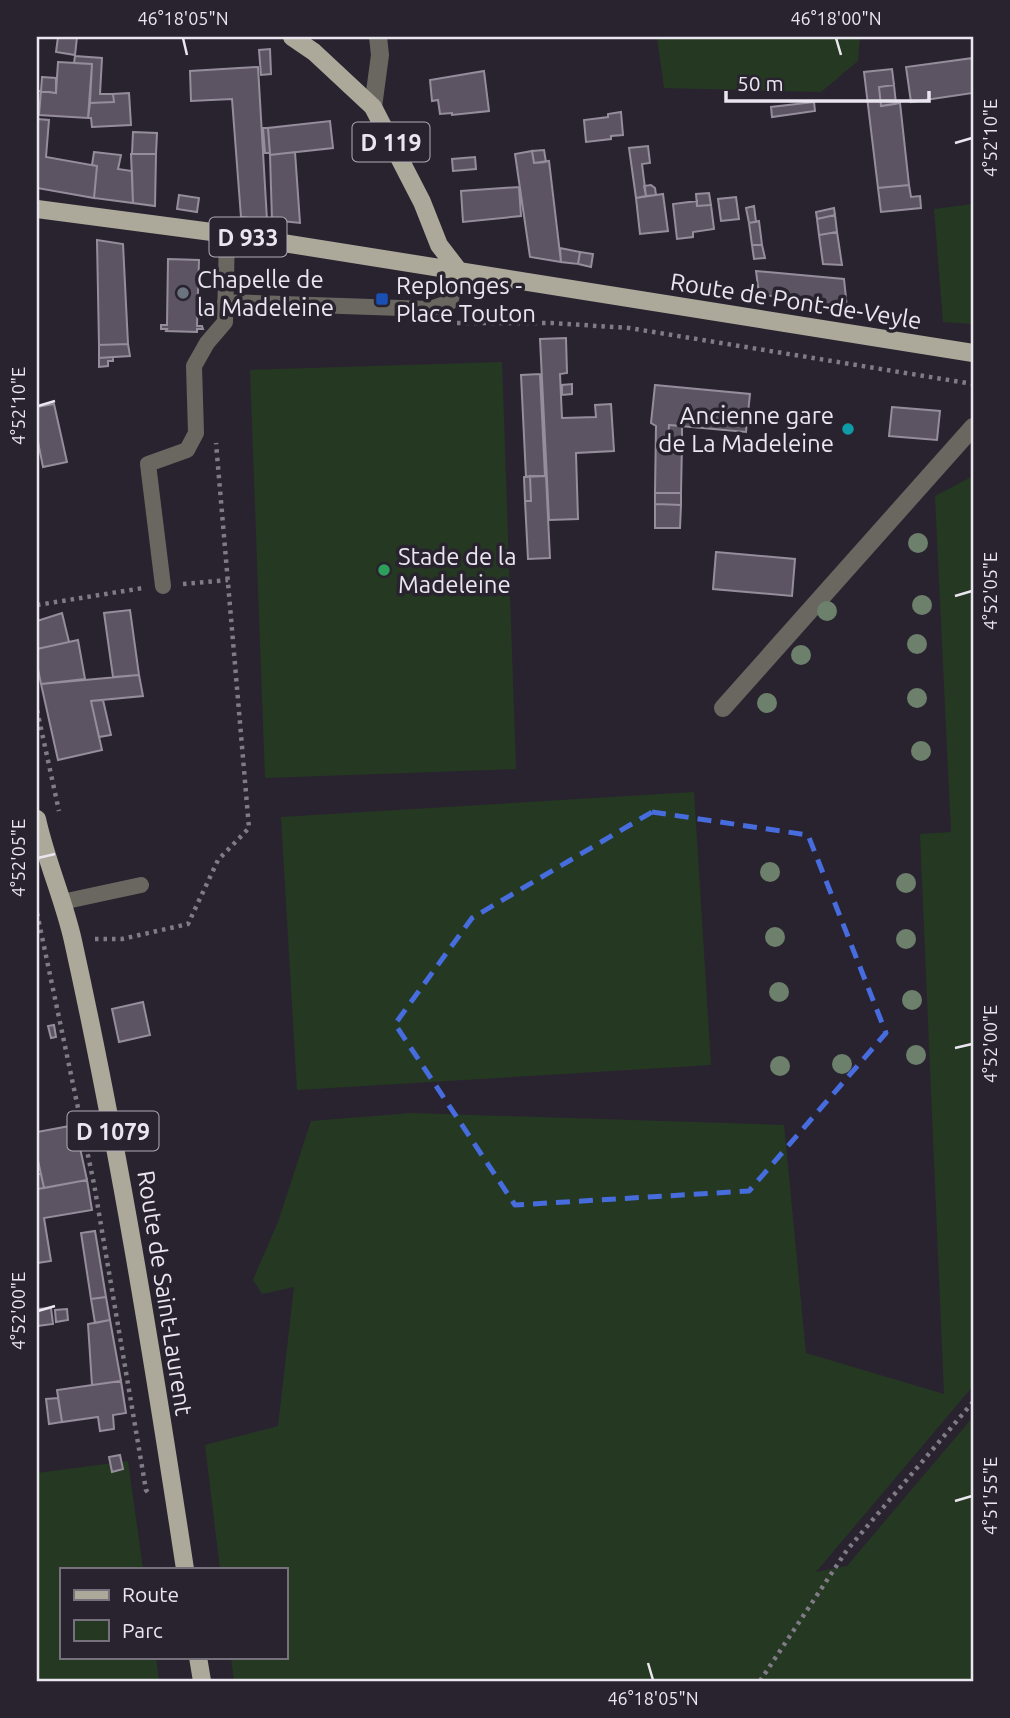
<svg xmlns="http://www.w3.org/2000/svg" width="1010" height="1718" font-family="Ubuntu,sans-serif">
<rect width="100%" height="100%" fill="#292330"/>
<!-- green -->
<path fill="#253922" d="M657 37H860L858 61 821 92 664 88Z
M973 204V324L943 322 934 209Z
M502 362 516 769 265 778 250 370Z
M973 476V1386L816 1572 847 1566 973 1417V1681H234L231 1657H285V1569H220L205 1445 278 1426 294 1287 262 1294 253 1280 278 1222 311 1121 412 1113 784 1125 806 1353 944 1394 920 834 951 832 935 496Z
M694 792 711 1065 297 1090 281 817Z
M128 1461 143 1569H61V1657H156L159 1681H37V1473Z"/>
<!-- building -->
<path fill="#5c5462" stroke="#968d9c" stroke-width="2" d="M58 37H77L75 55 56 52Z
M270 49 271 74 261 75 259 50Z
M75 56 102 58 100 94H113L114 102 90 103 92 64 74 63Z
M973 58V93L911 102 906 67Z
M58 62 92 64 88 118 39 115 41 91 56 93Z
M258 67 267 220 241 217 232 99 191 101 190 71Z
M892 69 894 85 879 87 881 106 900 103 909 185 878 188 864 72Z
M484 71 489 111 452 115V113L440 114 438 100 432 101 430 80Z
M42 77 56 78V93L41 91Z
M894 85 896 104 881 106 879 87Z
M37 91H41L39 115H37Z
M129 93 131 125 92 127 91 118H88L90 103 114 102 113 94Z
M814 102 815 111 772 117 771 107Z
M621 112 623 135 611 136V139L586 142 584 120 608 117V114Z
M37 119 49 120 46 157 97 166 94 198 37 188Z
M330 121 333 148 270 155 268 128Z
M263 128H268L270 153H265Z
M133 132 157 133 156 154H132Z
M648 146 650 163 642 164 646 196 636 198 629 148Z
M544 150 546 162 534 163 532 151Z
M532 151 534 163 549 161 561 262 530 257 515 154Z
M94 152 121 155 118 169 132 171 133 203 94 198 97 166 92 165Z
M295 152 300 223 272 220 270 155Z
M131 154H156L155 206 133 203Z
M475 157 476 169 453 171 452 159Z
M651 185 655 188 656 195 646 196 644 186Z
M909 185 911 197 920 196 921 208 881 212 878 188Z
M519 187 521 216 463 222 461 191Z
M709 193 711 205 697 206 696 194Z
M663 194 668 231 640 234 636 198Z
M179 195 199 198 197 212 177 209Z
M736 197 739 219 721 221 718 199Z
M697 201V206L711 205 714 229 693 232V237L677 239 673 204Z
M754 206 756 222 749 223 746 208Z
M834 208 835 215 817 219 816 212Z
M835 215 837 232 819 235 817 219Z
M759 221 762 245H752L749 223Z
M837 232 842 265 823 264 819 235Z
M97 240 123 244 128 344 99 345Z
M752 245H762L765 258 754 259Z
M560 248 580 252 578 264 561 262Z
M580 252 593 254 591 267 578 264Z
M168 259 199 260 197 326H202L203 329H197V332L166 331 167 329H161V325H167Z
M756 271 844 279 847 308 759 294Z
M566 338 567 373 560 374 562 418 596 417 595 405 611 404 614 451 576 453 578 519 549 520 540 339Z
M128 344 130 356 99 358V345Z
M113 357V361H108V366L99 367V358Z
M540 374 545 476 526 477 521 375Z
M572 384V394L562 395V385Z
M655 385 750 394 746 432 669 425 668 442 682 443 681 493H655L656 426 651 423Z
M54 404 67 462 43 467 37 437V407Z
M892 407 940 411 937 440 889 436Z
M669 425 682 426V443L668 442Z
M530 476 531 501H525L524 477Z
M530 476H546L550 558 528 559 525 501H531Z
M655 493H681V505L655 504Z
M655 504 681 505 680 528H655Z
M716 552 795 559 792 596 713 589Z
M130 610 139 675 113 677 104 613Z
M62 613 69 642 37 649V621Z
M78 640 85 679 41 684 37 664V649Z
M139 675 143 696 91 701 102 750 58 760 41 684Z
M103 700 111 735 99 737 91 701Z
M143 1002 150 1035 119 1042 112 1009Z
M54 1025 56 1037 51 1038 48 1026Z
M75 1125 87 1180 44 1188 37 1156V1132Z
M141 1132 144 1144 138 1145 135 1134Z
M37 1174H41L44 1188 37 1189Z
M87 1180 92 1210 44 1218 51 1261 37 1263V1189Z
M95 1231 106 1297 91 1299 81 1233Z
M106 1297 110 1320 95 1323 91 1299Z
M51 1308 53 1324 37 1326V1309Z
M67 1309 68 1320 56 1322 55 1310Z
M110 1320 121 1381 92 1385 88 1324Z
M121 1381 126 1413 113 1415 114 1429 100 1431 98 1417 62 1422 57 1390Z
M58 1398 62 1422 49 1424 46 1399Z
M120 1455 123 1469 112 1472 109 1457Z"/>
<g fill="none" stroke-linecap="round" stroke-linejoin="round">
<!-- path -->
<path stroke="#807b87" stroke-width="4.5" stroke-dasharray="3.5 5" stroke-linecap="butt" d="M457 323H552L629 328 973 384
M183 584 228 580
M37 605 143 588
M37 710 59 811
M37 913 94 1184 146 1490 150 1495
M95 939H122L188 924 218 860 249 828 216 443
M760 1681 847 1550 973 1402"/>
<!-- service -->
<path stroke="#696760" stroke-width="16" d="M225 302 430 309 450 302 459 271
M163 586 148 464 187 450 196 433 194 366 207 343 225 322 227 234
M62 902 141 885"/>
<!-- minor -->
<path stroke="#696760" stroke-width="18" d="M373 107 380 55 378 37
M723 708 973 427"/>
<!-- primary -->
<path stroke="#aca89a" stroke-width="18" d="M292 37 314 52 373 107 422 202 439 245 459 271
M37 209 227 234 973 353
M37 819C46 861 64 900 73 941 119 1149 153 1359 185 1569
M198 1657 202 1681"/>
</g>
<!-- trees -->
<g fill="#6c806b">
<circle cx="918" cy="543" r="10"/>
<circle cx="922" cy="605" r="10"/>
<circle cx="827" cy="611" r="10"/>
<circle cx="917" cy="644" r="10"/>
<circle cx="801" cy="655" r="10"/>
<circle cx="917" cy="698" r="10"/>
<circle cx="767" cy="703" r="10"/>
<circle cx="921" cy="751" r="10"/>
<circle cx="770" cy="872" r="10"/>
<circle cx="906" cy="883" r="10"/>
<circle cx="775" cy="937" r="10"/>
<circle cx="906" cy="939" r="10"/>
<circle cx="779" cy="992" r="10"/>
<circle cx="912" cy="1000" r="10"/>
<circle cx="916" cy="1055" r="10"/>
<circle cx="842" cy="1064" r="10"/>
<circle cx="780" cy="1066" r="10"/>
</g>
<!-- marked area -->
<path fill="none" stroke="#466cdd" stroke-width="5" stroke-dasharray="14 9" stroke-linejoin="round" d="M652 812 808 835 886 1033 749 1191 515 1205 395 1024 472 918Z"/>
<!-- ticks -->
<path fill="none" stroke="#eae6ef" stroke-width="2.5" d="M183 38 187 55M836 38 841 55M955 143 972 138M38 406 55 401M955 596 972 591M38 858 55 854M955 1048 972 1044M38 1311 55 1306M955 1501 972 1496M648 1663 653 1680"/>
<!-- markers -->
<circle fill="#6b7280" stroke="#292330" stroke-width="2.5" cx="183" cy="293" r="7"/>
<rect fill="#1a4fb4" stroke="#292330" stroke-width="2.5" x="375" y="292" width="14" height="14" rx="3.5"/>
<circle fill="#0f9aa8" stroke="#292330" stroke-width="2.5" cx="848" cy="429" r="7"/>
<circle fill="#2e9e5b" stroke="#292330" stroke-width="2.5" cx="384" cy="570" r="7"/>
<g text-anchor="middle" dominant-baseline="central" stroke-width="7" stroke-linejoin="round" paint-order="stroke">
<!-- shield labels -->
<g fill="#292330" stroke="#b0acb6" stroke-width="2">
<rect x="352.5" y="122.5" width="77" height="39" rx="5"/>
<rect x="209.5" y="217.5" width="77" height="39" rx="5"/>
<rect x="67.5" y="1111.5" width="91" height="39" rx="5"/>
</g>
<g font-size="23" font-weight="bold" fill="#eae6ef">
<text x="391" y="142">D 119</text>
<text x="248" y="237">D 933</text>
<text x="113" y="1131">D 1079</text>
</g>
<!-- poi labels -->
<g font-size="24" fill="#eae6ef" stroke="#292330" text-anchor="start">
<text x="197" y="279">Chapelle de<tspan x="197" dy="28">la Madeleine</tspan></text>
<text x="396" y="285">Replonges -<tspan x="396" dy="28">Place Touton</tspan></text>
<text x="834" y="415" text-anchor="end">Ancienne gare<tspan x="834" dy="28">de La Madeleine</tspan></text>
<text x="398" y="556">Stade de la<tspan x="398" dy="28">Madeleine</tspan></text>
</g>
<!-- street labels -->
<g font-size="24" fill="#eae6ef" stroke="#292330">
<text transform="translate(796 301) rotate(9)">Route de Pont-de-Veyle</text>
<text transform="translate(165 1293) rotate(81)">Route de Saint-Laurent</text>
</g>
</g>
<!-- border -->
<rect width="1010" height="1718" fill="none" stroke="#292330" stroke-width="77"/>
<!-- legend -->
<rect x="60" y="1568" width="228" height="91" fill="#292330" stroke="#76717c" stroke-width="2"/>
<rect x="74" y="1590" width="35" height="10" fill="#aca89a" stroke="#76717c" stroke-width="2"/>
<text x="122" y="1602" font-size="21" fill="#eae6ef">Route</text>
<rect x="74" y="1620" width="35" height="21" fill="#253922" stroke="#76717c" stroke-width="2"/>
<text x="122" y="1638" font-size="21" fill="#eae6ef">Parc</text>
<!-- scale -->
<path d="M726 91v10h203v-10" fill="none" stroke="#eae6ef" stroke-width="3.5"/>
<text x="737" y="91" font-size="21" fill="#eae6ef" stroke="#292330" stroke-width="5" paint-order="stroke">50 m</text>
<rect x="38" y="38" width="934" height="1642" fill="none" stroke="#eae6ef" stroke-width="2.5"/>
<g font-size="18" text-anchor="middle" fill="#eae6ef">
<text x="183" y="25">46°18'05"N</text>
<text x="836" y="25">46°18'00"N</text>
<text transform="translate(991 138) rotate(-90)" y="6">4°52'10"E</text>
<text transform="translate(19 406) rotate(-90)" y="6">4°52'10"E</text>
<text transform="translate(991 591) rotate(-90)" y="6">4°52'05"E</text>
<text transform="translate(19 858) rotate(-90)" y="6">4°52'05"E</text>
<text transform="translate(991 1044) rotate(-90)" y="6">4°52'00"E</text>
<text transform="translate(19 1311) rotate(-90)" y="6">4°52'00"E</text>
<text transform="translate(991 1496) rotate(-90)" y="6">4°51'55"E</text>
<text x="653" y="1705">46°18'05"N</text>
</g>
</svg>
